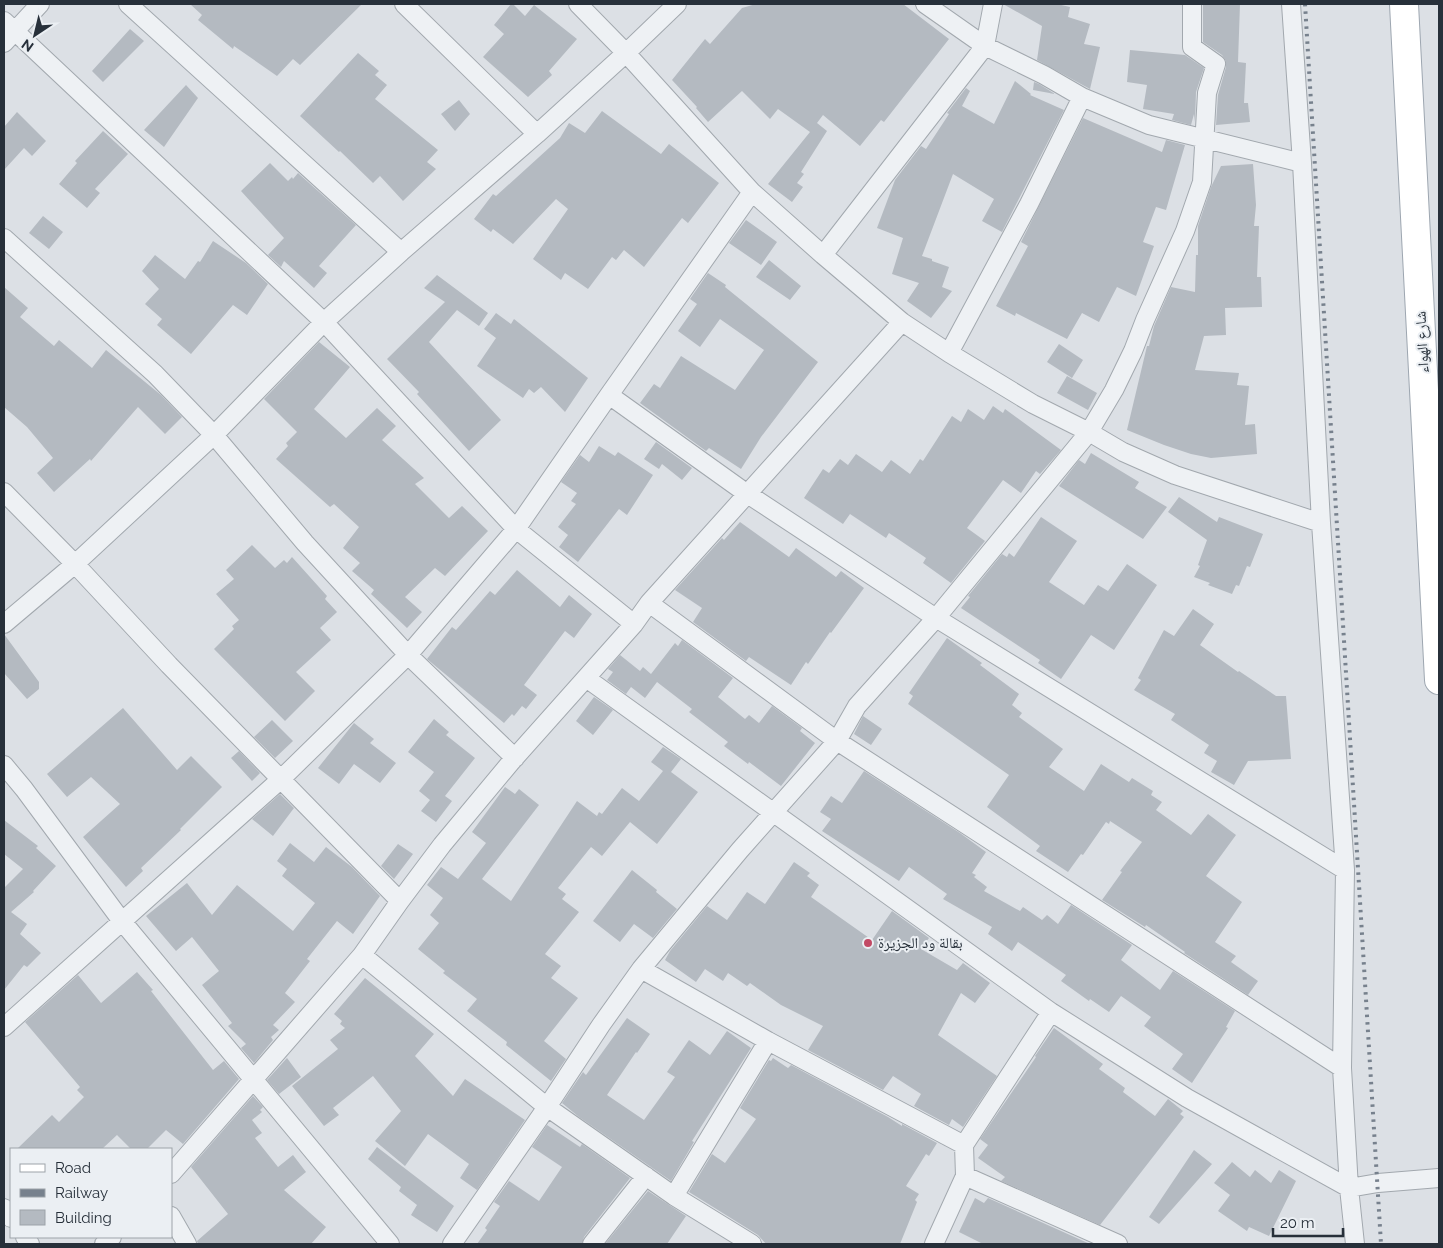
<svg xmlns="http://www.w3.org/2000/svg" width="1443" height="1248" font-family="Raleway,'Noto Naskh Arabic',sans-serif">
<rect width="100%" height="100%" fill="#dce0e5"/>
<!-- building -->
<path fill="#b4bac1" d="M190 4H362L300 65 293 59 277 76 234 46 233 49 198 20 202 15Z
M511 4H513L525 16 534 5 577 39 549 71 552 75 528 97 483 57 504 34 494 25Z
M756 4H903L949 39 884 122 881 120 860 146 823 115 817 123 827 131 801 172 804 174 797 183 803 187 792 202 768 184 810 132 778 109 770 119 742 91 708 122 696 108 697 107 672 80 705 39 710 44 742 8Z
M1003 4H1057L1070 7 1068 17 1090 24 1084 44 1100 47 1090 89 1037 60 1042 26Z
M1203 4H1240L1238 62 1246 63 1244 103H1248L1250 122 1216 125 1218 95 1226 67V61L1222 55 1203 42Z
M130 29 144 41 103 82 92 71Z
M1130 50 1185 55 1204 68 1196 92 1195 122 1194 114 1191 125 1172 120 1174 114 1143 109 1147 85 1127 82Z
M358 53 379 71 375 75 387 85 375 99 438 150 427 162 436 169 403 201 380 176 373 183 340 151 339 152 300 116Z
M1015 81 1031 94 1030 95 1064 110 1002 232 982 221 994 199 953 174 922 256 932 259V261L949 267 942 287 952 291 931 318 907 301 919 283 892 274 903 238 877 228 895 180 921 146 926 149 949 114 947 113 966 88 970 91 962 106 994 124Z
M1034 82 1039 84 1055 94 1033 90Z
M186 85 198 98 164 147 144 130Z
M459 100 470 114 455 131 441 114Z
M602 111 661 154 669 144 719 183 688 223 682 218 644 267 624 250 616 260 612 257 588 289 565 273 561 280 533 259 568 209 556 199 513 244 493 229 491 232 474 219 493 194 496 196 560 138 569 123 585 133Z
M17 112 46 141 32 156 24 148 4 170V127Z
M1083 118 1162 152 1166 140 1185 145 1166 210 1156 207 1143 242 1154 246 1136 296 1117 287 1099 322 1082 313 1067 339 1016 313 1015 316 996 306 1028 246 1021 242Z
M103 131 128 154 95 189 100 193 87 208 59 184 77 163 75 161Z
M270 163 288 181 292 177 293 179 298 173 356 225 319 266 327 273 314 288 284 261 281 267 268 255 284 238 241 191Z
M1253 164 1256 205 1254 226H1259L1257 277H1261L1262 307 1225 308 1226 335 1204 336 1195 370 1239 373 1237 385 1249 386 1245 425 1255 424 1257 454 1211 458 1191 454 1164 445 1127 430 1147 346H1149L1154 326 1171 287 1195 292 1196 255H1198V226L1211 187 1221 166Z
M43 216 63 232 49 249 29 233Z
M746 220 777 242 761 265 729 243Z
M213 241 246 263 268 284 247 315 233 305 191 354 157 325 162 319 145 304 159 289 142 271 155 255 185 279 198 261 200 262Z
M769 260 801 286 790 300 756 277Z
M708 273 726 285 725 287 818 362 761 437 741 469 709 448 706 451 640 403 654 384 660 388 681 356 735 390 764 350 720 319 700 347 678 331 697 304 690 299Z
M437 275 488 313 479 326 457 310 429 342 501 420 469 451 417 394 419 392 387 359 445 302 424 288Z
M4 287 28 308 20 317 54 346 59 340 92 368 106 350 161 395 182 417 165 434 138 407 91 461 90 459 54 492 37 473 53 458 27 427 4 407Z
M496 313 511 324 514 319 588 378 565 412 541 387 534 393 529 389 523 398 477 366 496 338 484 329Z
M319 342 350 367 314 409 346 438 377 408 396 426 382 440 424 478 415 484 449 518 462 506 488 531 445 576 435 568 405 597 422 612 407 628 371 594 374 590 352 571 360 563 343 548 359 527 334 504 330 507 276 459 288 446 286 443 297 432 264 399Z
M1059 344 1083 360 1072 378 1047 362Z
M1067 376 1097 393 1088 410 1057 393Z
M993 406 1003 413 1005 409 1061 450 1040 474 1036 471 1021 493 1003 480 967 528 985 541 951 583 923 563 926 558 889 533 886 538 850 514 843 524 804 498 823 469 829 473 840 459 848 465 856 454 882 472 891 460 910 474 920 459 923 461 952 416 961 422 968 409 984 420Z
M656 442 692 468 682 480 662 464 659 469 644 459Z
M599 446 615 456 618 452 653 475 627 515 619 509 578 562 559 547 568 535 558 527 576 504 571 501 577 493 561 482 580 455 589 462Z
M1091 453 1139 482 1135 488 1167 507 1143 539 1059 486 1079 460 1085 464Z
M1179 497 1217 522 1219 517 1263 534 1250 567 1247 566 1239 586 1236 585 1232 594 1208 585 1210 583 1194 577 1200 566 1198 565 1207 540 1168 512Z
M1041 517 1077 541 1049 582 1084 605 1098 585 1108 591 1127 564 1157 585 1114 650 1091 635 1061 679 1038 663 1040 660 961 608 970 597 968 596 1002 554 1007 557 1009 553 1014 557Z
M740 522 789 557 796 548 836 577 841 571 864 588 831 633 830 632 808 664 806 662 791 685 749 657 746 661 693 622 702 608 675 590 722 538 724 540Z
M252 545 275 568 284 560 287 563 292 557 327 596 325 599 337 612 320 628 331 640 296 672 315 691 285 721 214 649 234 629 232 626 239 620 216 594 234 579 226 570Z
M517 570 560 607 569 595 592 614 574 638 565 631 524 685 537 695 526 709 522 706 514 716 512 714 504 723 427 659 452 627 456 630 490 591 495 595Z
M1193 609 1214 624 1200 645 1238 672 1239 671 1276 696H1286L1291 759 1248 761 1234 785 1211 772 1217 761 1204 753 1209 745 1171 720 1175 714 1134 690 1141 680 1138 678 1164 630 1174 636Z
M4 634 39 682V689L27 699 4 673Z
M947 638 982 663 980 665 1019 694 1012 705 1022 713 1019 717 1063 749 1049 767 1084 791 1101 764 1129 782 1132 778 1153 791 1151 795 1162 802 1156 810 1191 835 1208 814 1236 835 1206 876 1242 902 1215 942 1236 956 1231 962 1258 981 1248 995 1184 953 1185 952 1146 925 1145 927 1102 900 1122 872 1120 871 1142 842 1110 821 1109 824 1106 822 1083 855 1081 854 1068 872 1036 851 1040 846 987 807 1009 775 908 704 913 696 909 693Z
M682 640 733 678 718 697 745 719 749 715 759 723 772 706 802 728 800 731 815 743 781 786 749 762 748 764 724 746 728 742 689 712 692 709 657 682 645 698 631 687 626 694 607 680 613 672 608 669 620 655 640 671 643 667 651 674 675 643 678 646Z
M594 697 613 710 593 735 576 721Z
M123 708 177 770 191 756 222 787 180 829 181 830 141 868 143 871 126 887 83 837 120 804 91 777 67 797 47 774Z
M863 716 882 729 871 745 854 734Z
M434 719 449 732 446 735 475 758 445 796 452 801 436 822 421 811 430 800 419 791 434 772 408 752Z
M272 720 293 741 275 758 254 737Z
M354 723 374 739 370 743 396 763 380 783 354 764 339 784 318 768Z
M663 747 681 759 671 772 698 792 657 844 630 822 602 856 591 847 558 888 566 894 562 899 579 912 545 954 561 966 551 978 578 998 544 1041 566 1059 551 1081 506 1045 507 1042 467 1011 477 999 443 973 445 971 418 949 439 923 430 915 443 898 427 885 441 867 458 879 486 843 472 832 505 787 515 794 519 789 539 805 482 879 511 901 577 801 597 816 599 812 602 814 622 788 639 801 663 771 651 762Z
M239 751 260 773 252 781 231 758Z
M864 771 960 833 986 852 972 873 976 875 974 877 987 887 984 891 1020 911 1023 907 1042 920 1047 915 1058 924 1071 905 1132 945 1121 960 1160 990 1173 971 1235 1011 1226 1027 1228 1028 1192 1083 1172 1069 1183 1054 1144 1026 1151 1017 1121 996 1109 1012 1090 999 1089 1001 1061 981 1066 975 1018 942 1012 951 988 934 992 927 943 899 947 894 909 867 899 881 822 831 831 819 820 812 831 796 842 803Z
M280 794 294 808 273 836 252 819Z
M4 820 38 846 36 848 56 866 33 891 34 892 11 912 27 924 20 934 41 953 27 967 24 965 4 990V888L23 869 4 854Z
M290 843 314 862 326 847 352 867 380 896 353 934 337 921 307 959 310 961 285 993 295 1002 273 1025 279 1030 271 1037 273 1040 254 1063 241 1048 246 1044 228 1026 232 1023 202 985 219 971 192 937 176 951 146 916 187 883 212 915 237 885 293 931 315 903 282 876 287 869 277 861Z
M398 844 413 854 394 879 381 866Z
M794 862 810 873 807 876 819 885 811 897 872 940 892 911 929 938 921 949 957 970 963 963 990 983 975 1003 961 993 938 1035 997 1076 963 1127 952 1119 949 1125 914 1106 921 1094 893 1076 883 1090 808 1050 823 1026 781 1005 750 983 747 986 728 973 723 981 705 969 696 982 665 960 670 951 707 906 727 920 747 892 765 904Z
M632 870 657 890 656 892 677 909 653 938 634 924 620 942 593 921Z
M137 972 153 990 151 991 213 1070 224 1061 239 1079 183 1144 166 1130 147 1149H131L117 1135 102 1149H17L52 1115 59 1122 84 1097 77 1090 80 1087 25 1022 78 975 101 1003Z
M365 978 434 1034 415 1056 453 1096 465 1079 525 1120 477 1190 460 1178 469 1164 428 1134 405 1166 375 1141 401 1111 373 1076 333 1108 339 1115 324 1126 292 1086 338 1049 330 1040 345 1028 340 1024 342 1021 334 1014Z
M627 1018 650 1034 637 1053 636 1052 607 1095 644 1120 675 1077 667 1072 689 1040 710 1055 727 1031 751 1048 692 1141 694 1142 671 1181 579 1117 562 1103 583 1072 586 1075Z
M1054 1028 1103 1064 1099 1069 1125 1088 1123 1092 1155 1116 1168 1099 1183 1111 1180 1114 1184 1117 1100 1225 1001 1181 1005 1177 978 1158 988 1145 980 1139 1036 1057 1035 1056Z
M287 1058 301 1077 279 1094 267 1080Z
M773 1058 788 1068 791 1065 888 1117 902 1126V1124L937 1143 929 1156 926 1154 906 1186 919 1194 915 1200 917 1202 900 1244H766L758 1235 689 1192 712 1154 725 1163 756 1119 740 1108 769 1060 771 1061Z
M253 1096 263 1107 260 1110 262 1112 252 1120 262 1133 255 1138 278 1167 293 1155 306 1172 284 1190 326 1227 311 1244H198L197 1241 228 1214 191 1167Z
M547 1125 580 1147 582 1144 630 1178 584 1237 582 1244H477L487 1230 485 1228 500 1206 494 1202 509 1181 539 1201 562 1167 532 1147Z
M377 1147 454 1206 437 1232 411 1215 417 1205 399 1191 401 1187 368 1159Z
M1194 1150 1212 1164 1159 1224 1149 1217Z
M1232 1162 1250 1177 1255 1170 1271 1183 1279 1170 1296 1181 1269 1236 1249 1227 1247 1231 1218 1211 1230 1195 1214 1183Z
M648 1191 686 1216 667 1244H605Z
M975 1198 984 1203 988 1198 1090 1244H983L959 1232Z"/>
<g fill="none" stroke-linecap="round" stroke-linejoin="round">
<!-- minor casing -->
<g stroke="#a2a8ae" stroke-width="20">
<path id="minor" d="M128 4 401 252
M404 4 537 134
M578 4 626 53 752 192 823 255 902 322 949 353 1033 404 1089 432 1123 452 1175 475 1321 523
M925 4 985 46 1044 75 1082 97 1149 125 1302 163
M1291 4 1302 163 1321 523 1345 870 1342 1068 1349 1188 1355 1244
M4 21 324 322 516 529 634 624
M4 43 40 4
M4 238 155 374 214 435 305 543 408 655 515 758
M823 255 985 46 993 4
M949 353 1029 204 1082 97
M609 395 746 493 936 618 1345 870
M4 492 75 564 169 665 400 901
M649 603 837 741 1342 1068
M4 624 75 564 214 435 324 322 401 252 537 134 626 53 677 4
M586 678 1051 1012 1187 1098 1349 1188 1378 1183 1439 1178
M4 765 24 789 121 920 390 1244
M362 955 547 1107 674 1196 752 1244
M641 969 768 1041 964 1145
M4 1027 280 780 408 655 516 529 609 395 752 192
M171 1174 362 955 400 901 442 845 511 762 634 624 649 603 902 322
M965 1176 1118 1244
M674 1196 768 1041
M4 1208 11 1218
M171 1216 187 1244
M25 1237 30 1244
M104 1244 112 1237
M452 1244 547 1107 601 1025 641 969 740 850 837 741 857 706 936 618 1089 432 1114 390 1133 351 1145 320 1185 231 1202 182 1207 93 1216 64 1192 47V4
M592 1244 646 1176
M934 1244 965 1176 964 1145 1051 1012"/>
</g>
<!-- primary casing -->
<g stroke="#9da6b0" stroke-width="30">
<path id="primary" d="M1404 4 1439 680"/>
</g>
<!-- minor -->
<use href="#minor" stroke="#eef1f4" stroke-width="18"/>
<!-- primary -->
<use href="#primary" stroke="#fff" stroke-width="28"/>
<!-- rail -->
<path stroke="#77818d" stroke-width="4" stroke-dasharray="2.5 5" stroke-linecap="butt" d="M1305 4 1381 1244"/>
</g>
<!-- markers -->
<circle fill="#c24a65" stroke="#ebeff3" stroke-width="2" cx="868" cy="943" r="5"/>
<g text-anchor="middle" dominant-baseline="central" stroke-width="4" stroke-linejoin="round" paint-order="stroke">
<!-- street labels -->
<g font-size="15" fill="#27303a" stroke="#ebeff3">
<text transform="translate(1422 342) rotate(-93)">شارع الهواء</text>
</g>
<!-- poi labels -->
<g font-size="15" fill="#27303a" stroke="#ebeff3" text-anchor="start">
<text x="878" y="943">بقالة ود الجزيرة</text>
</g>
</g>
<!-- border -->
<rect width="1443" height="1248" fill="none" stroke="#27303a" stroke-width="10"/>
<!-- legend -->
<rect x="10" y="1148" width="162" height="90" fill="#ebeff3" stroke="#9da3a9"/>
<rect x="20" y="1164" width="25" height="8" fill="#ffffff" stroke="#9da3a9"/>
<text x="55" y="1173" font-size="15" fill="#27303a">Road</text>
<rect x="20" y="1189" width="25" height="8" fill="#77818d" stroke="#9da3a9"/>
<text x="55" y="1198" font-size="15" fill="#27303a">Railway</text>
<rect x="20" y="1210" width="25" height="15" fill="#b4bac1" stroke="#9da3a9"/>
<text x="55" y="1223" font-size="15" fill="#27303a">Building</text>
<!-- north arrow -->
<g transform="translate(35 35) rotate(215)" stroke="#ebeff3" stroke-width="4" paint-order="stroke">
<path d="M0-4L9 19L0 12L-9 19Z" fill="#27303a"/>
<text y="-8" font-size="14" font-weight="bold" text-anchor="middle" fill="#27303a">N</text>
</g>
<!-- scale -->
<path d="M1273 1228v8h70v-8" fill="none" stroke="#27303a" stroke-width="2.5"/>
<text x="1280" y="1228" font-size="15" fill="#27303a" stroke="#ebeff3" stroke-width="4" paint-order="stroke">20 m</text>
</svg>
